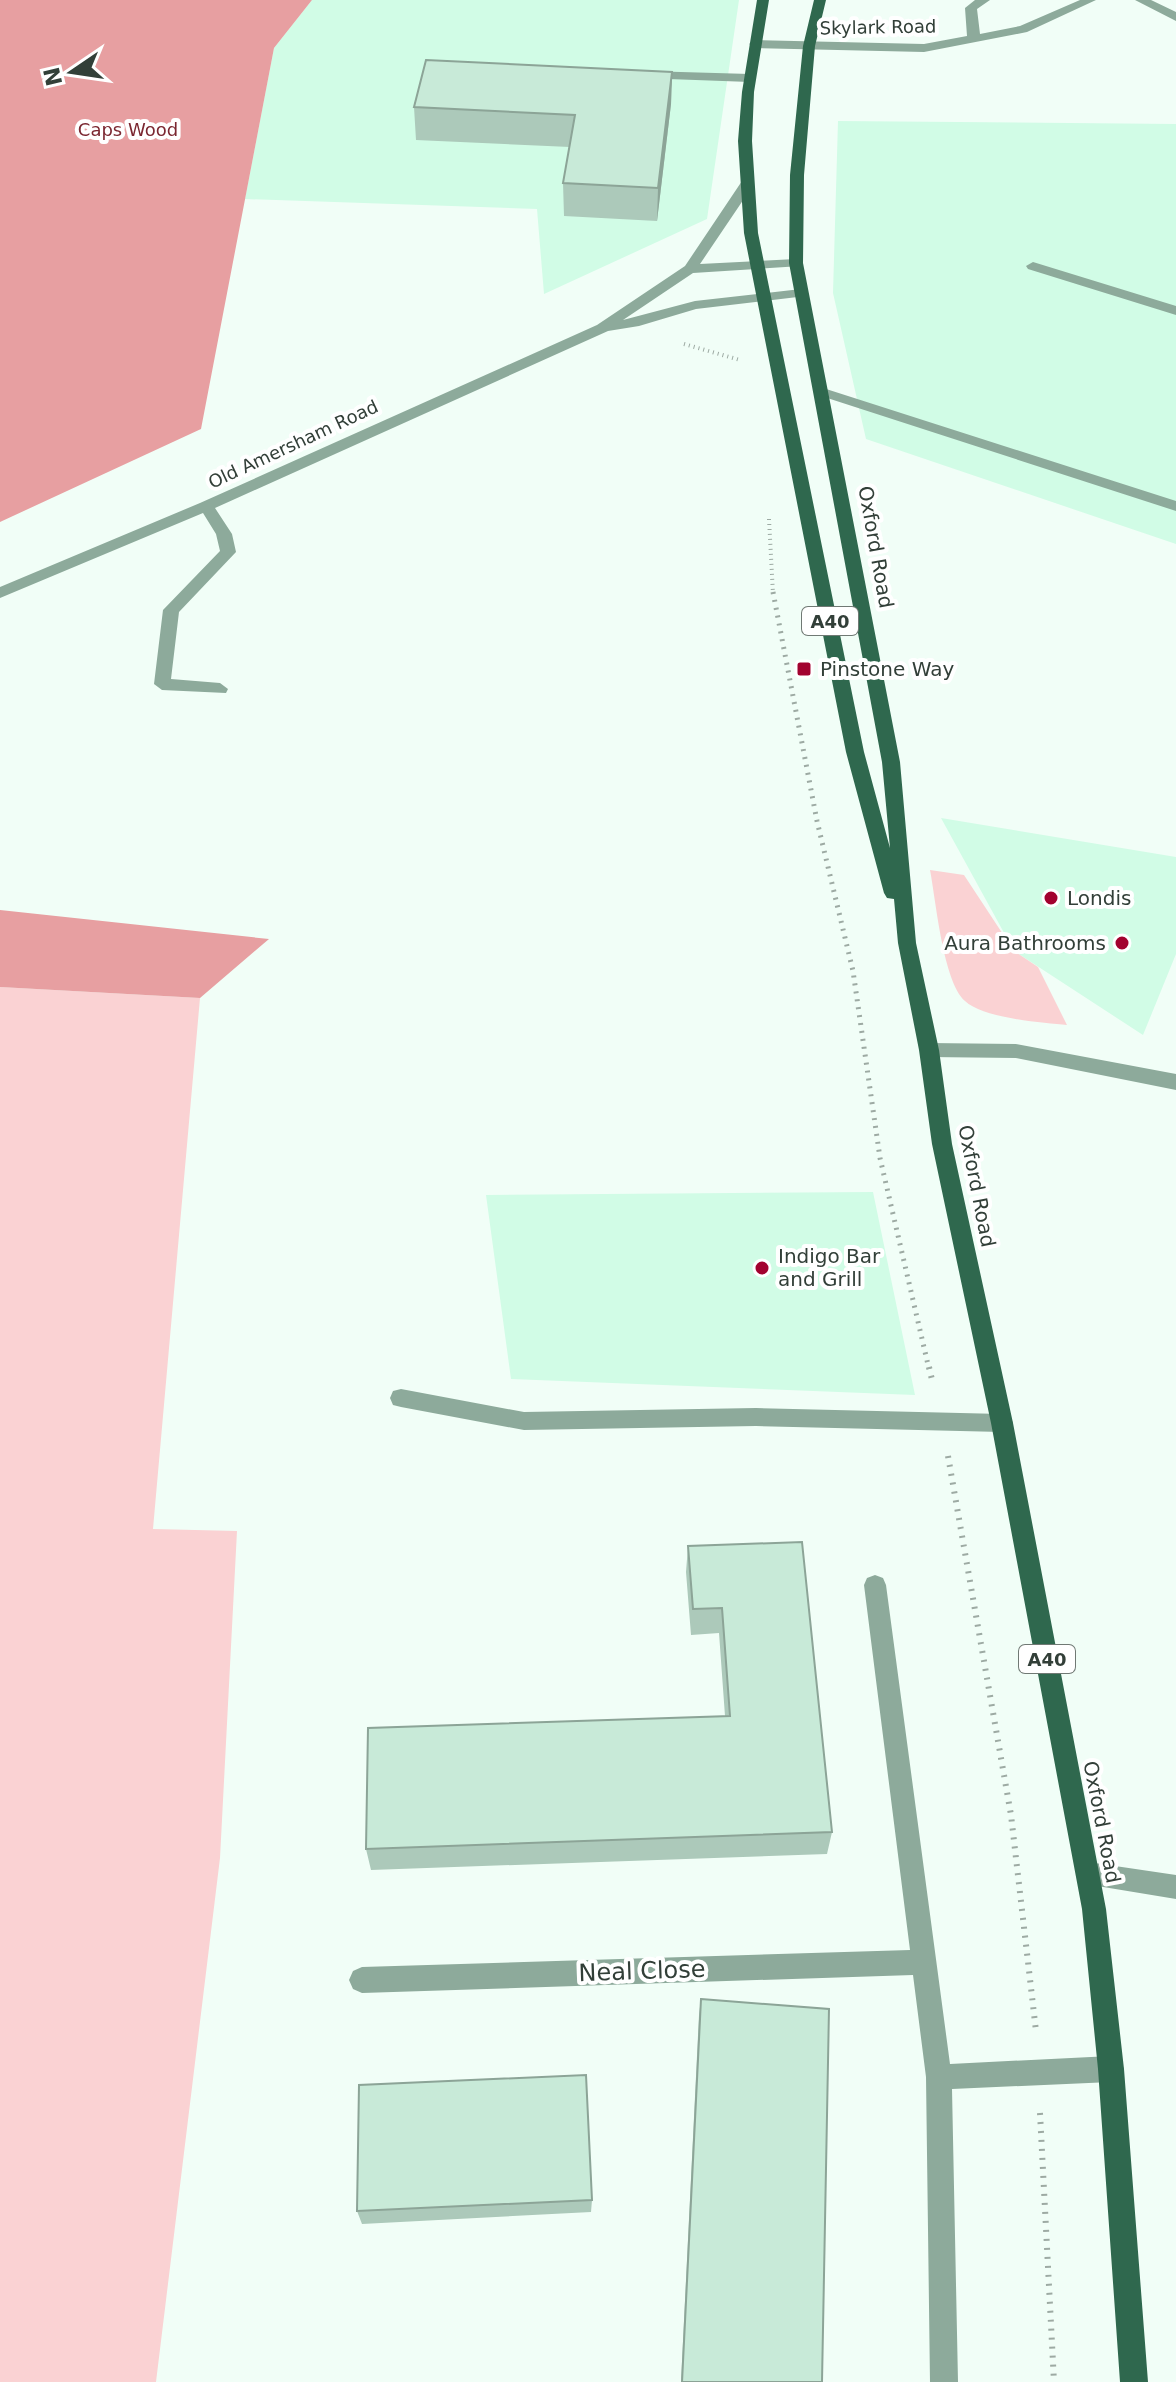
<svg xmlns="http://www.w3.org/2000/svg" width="1176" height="2382" font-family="'DejaVu Sans',sans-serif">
<rect width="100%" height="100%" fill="#f1fef7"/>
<!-- built -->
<path fill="#d1fce6" d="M312 0H739L707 219 544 294 537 209 245 199 274 48Z
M838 121 1176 124V544L866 439 833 293Z
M941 818 1176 857V954L1143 1035 1014 951Z
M873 1192 915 1395 511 1379 486 1195Z"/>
<!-- green -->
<path fill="#fad2d3" d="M930 870 964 875 1014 951 1038 967 1067 1025C1042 1023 983 1018 965 1001 943 981 936 901 930 870Z
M0 987 200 998 153 1529 237 1531 220 1858 156 2382H0Z"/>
<!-- forest -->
<path fill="#e79fa1" d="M0 0H312L274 48 201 429 0 522Z
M0 910 269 939 200 998 0 987Z"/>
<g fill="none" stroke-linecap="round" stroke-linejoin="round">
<!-- path-far2 -->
<path stroke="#9daaa3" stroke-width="4" stroke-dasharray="1 4" stroke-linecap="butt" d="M684 344 740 360
M769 519 773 594"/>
<!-- path-far1 -->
<path stroke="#9daaa3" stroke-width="5" stroke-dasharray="2 6" stroke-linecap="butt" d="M773 592 817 821 853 971 880 1158 929 1369"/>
<!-- path -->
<path stroke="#9daaa3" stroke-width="6" stroke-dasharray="2 7" stroke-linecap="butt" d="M929 1367 933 1384
M948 1456 1011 1815 1036 2031
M1040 2113 1054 2382"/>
<!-- minor -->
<path fill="#8daa9b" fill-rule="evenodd" d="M975 0H990L977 9 980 34 1020 26 1080 0H1096L1027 32 924 52 755 48 749 44 755 40 924 44 967 36 965 8Z
M1135 0H1151L1176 12V21Z
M646 71 750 74 756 78 750 82 641 78V72Z
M742 181 754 184 700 264 796 259 801 260V266L693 273 623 320 695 301 801 289 806 290V296L696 309 639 326 608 331 215 508 232 534 236 552 179 612 171 679 220 683 228 689 226 693 162 690 154 684 163 610 220 551 216 534 203 513 0 598V587L200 503 597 325 685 266Z
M1033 262 1176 306V315L1028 269 1026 266Z
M823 388 1176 501V511L818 395V389Z
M929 1043 1016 1044 1176 1074V1090L1016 1058 929 1057 919 1050Z
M401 1389 524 1412 756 1408 1002 1414 1010 1416 1013 1423 1010 1430 1002 1432 756 1426 524 1430 401 1407 393 1405 390 1398 393 1391Z
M875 1575 883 1578 886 1585 950 2064 1111 2056 1120 2060 1124 2069 1120 2078 1111 2082 952 2089 958 2382H930L926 2077 913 1975 362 1993 353 1989 349 1980 353 1971 362 1967 910 1950 864 1585 867 1578Z
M1088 1862 1176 1875V1899L1079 1883 1076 1874 1079 1865Z"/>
<!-- major -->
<path fill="#2f684e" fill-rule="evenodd" d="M757 0H769L754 92 752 141 758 233 864 752 890 848 882 762 789 263 790 175 803 46 814 0H826L815 46 804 175 803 263 900 762 916 943 939 1050 952 1144 1013 1423 1106 1909 1124 2069 1148 2382H1120L1098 2069 1082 1909 991 1423 932 1144 919 1050 898 943 894 899 887 898 884 893 846 752 744 233 738 141 742 92Z"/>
</g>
<!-- wall -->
<path fill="#acc9ba" d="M672 72 671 104 657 221 564 216 563 183 570 147 416 140 414 107Z
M802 1542 832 1832 827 1854 371 1870 366 1849 725 1716 719 1633 691 1635 686 1572 688 1546Z
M701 1999 822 2382H681L699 2015Z
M592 2200 591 2212 362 2224 357 2211Z"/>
<!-- shaded-wall -->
<path fill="#8ca497" d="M672 72 671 104 657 221 658 188Z"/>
<!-- building -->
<path fill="#c8ead8" stroke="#8ca497" stroke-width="2" d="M426 60 672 72 658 188 563 183 575 115 414 107Z
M802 1542 832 1832 366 1849 368 1728 730 1716 722 1608 693 1609 688 1546Z
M701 1999 829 2009 822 2382H682Z
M586 2075 592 2200 357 2211 359 2085Z"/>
<!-- markers -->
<g fill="#a2022f" stroke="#fff" stroke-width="3">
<rect x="796" y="661" width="16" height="16" rx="4"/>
<circle cx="1051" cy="898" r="8"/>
<circle cx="1122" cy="943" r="8"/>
<circle cx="762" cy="1268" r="8"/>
</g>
<g text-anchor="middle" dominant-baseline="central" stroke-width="8" stroke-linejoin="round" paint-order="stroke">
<!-- far-street labels -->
<g font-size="18" fill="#323f38" stroke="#fff">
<text transform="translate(878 27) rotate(-1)">Skylark Road</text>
<text transform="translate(293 444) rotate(-25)">Old Amersham Road</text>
</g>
<!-- far-park labels -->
<g font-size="18" fill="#7b2731" stroke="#fff">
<text x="128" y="129">Caps Wood</text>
</g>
<!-- shield labels -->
<g fill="#fff" stroke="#707974" stroke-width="2">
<rect x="802" y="607" width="56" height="28" rx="6"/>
<rect x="1019" y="1645" width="56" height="28" rx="6"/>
</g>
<g font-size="18" font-weight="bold" fill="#323f38">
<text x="830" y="621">A40</text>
<text x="1047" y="1659">A40</text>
</g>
<!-- street labels -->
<g font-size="20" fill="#323f38" stroke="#fff">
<text transform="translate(876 547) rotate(80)">Oxford Road</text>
<text transform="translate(977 1186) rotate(79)">Oxford Road</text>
<text transform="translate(1102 1822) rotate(79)">Oxford Road</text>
</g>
<!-- poi labels -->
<g font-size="20" fill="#323f38" stroke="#fff" text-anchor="start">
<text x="820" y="669">Pinstone Way</text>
<text x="1067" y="898">Londis</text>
<text x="1106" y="943" text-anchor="end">Aura Bathrooms</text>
<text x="778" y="1256">Indigo Bar<tspan x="778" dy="23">and Grill</tspan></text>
</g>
<!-- near-street labels -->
<g font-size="24" fill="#323f38" stroke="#fff">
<text transform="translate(642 1971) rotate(-2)">Neal Close</text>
</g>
</g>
<!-- north arrow -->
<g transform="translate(72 72) rotate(257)" stroke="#ffffff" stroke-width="6" paint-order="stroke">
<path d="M0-6L14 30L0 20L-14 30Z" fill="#323f38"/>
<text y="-12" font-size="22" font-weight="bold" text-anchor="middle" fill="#323f38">N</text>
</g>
</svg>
